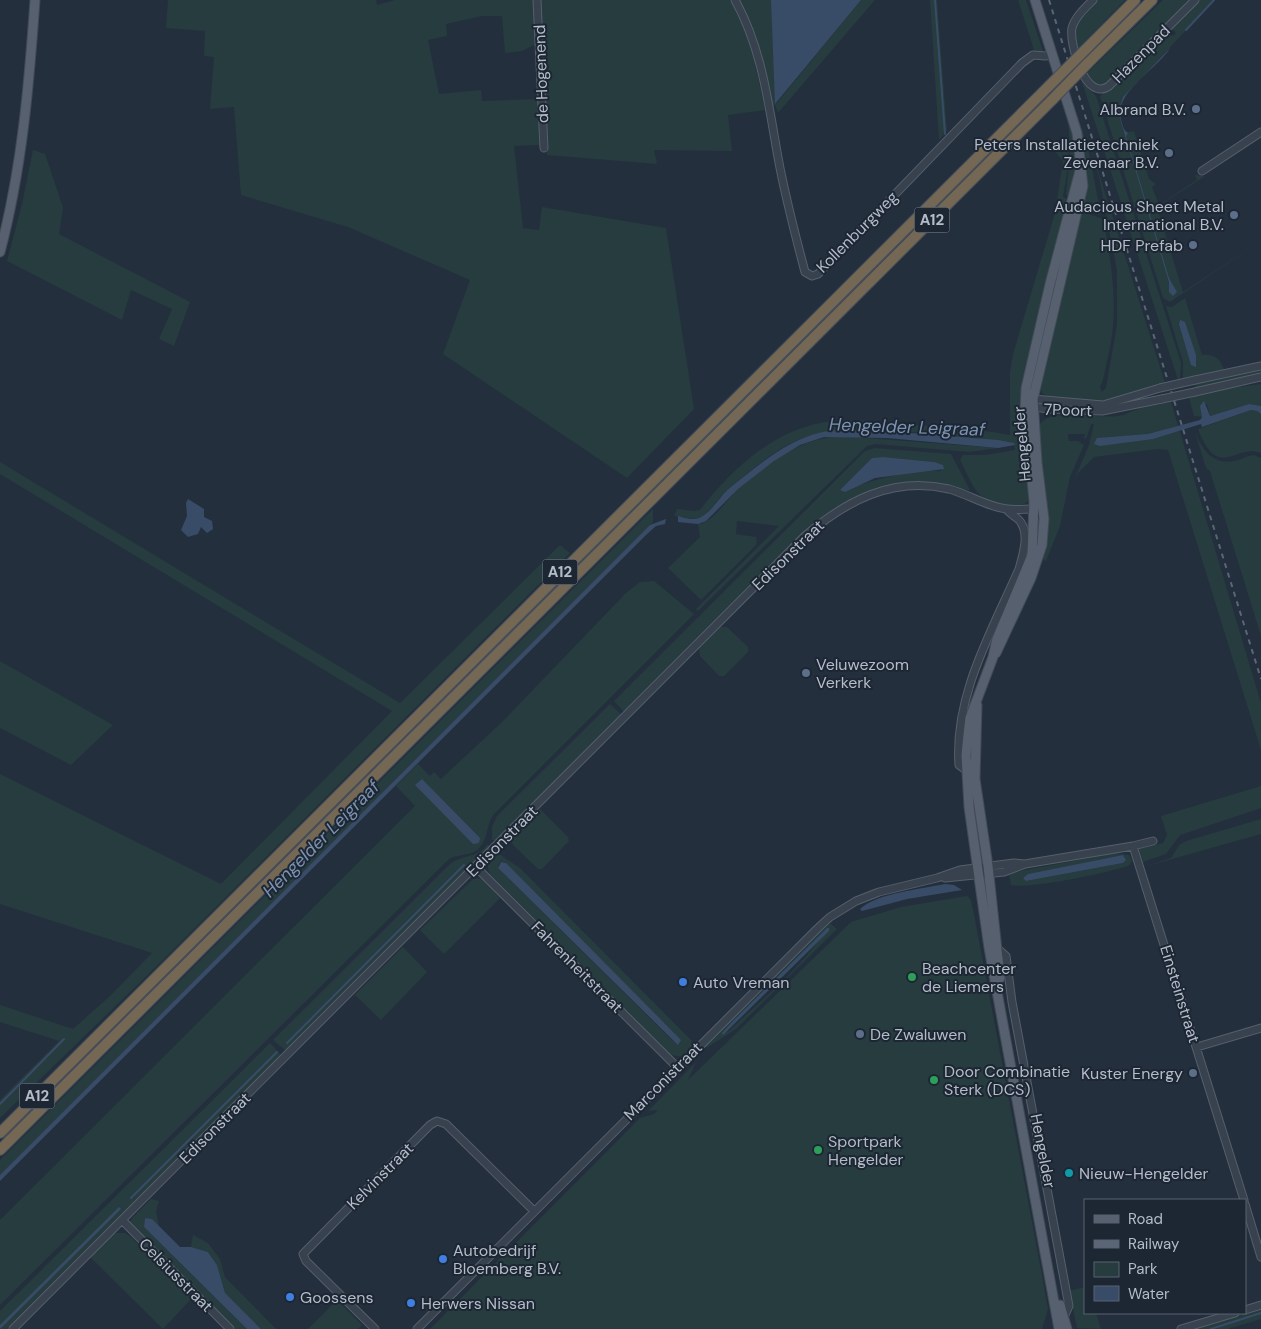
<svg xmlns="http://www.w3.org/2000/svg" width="1261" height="1329" font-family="'DM Sans',sans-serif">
<rect width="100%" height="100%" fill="#242f3e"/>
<!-- green -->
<path fill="#263c3f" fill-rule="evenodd" d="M168 0H376L377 5 395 0H533L536 44 522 51 505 53 502 16H482L446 24 447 36 428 40 439 94 481 90 482 101 539 99 541 145 514 146 523 228 539 230 542 207 666 228 694 409 627 478 443 354 470 280 348 227 241 195 234 107 210 109 214 57 204 56 205 31 166 28Z
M538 0H730L750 39 765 110 728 115 732 151 654 150 657 164 547 155Z
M737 0H781L772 23 776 104 861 0H875L778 113 775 105 771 108Z
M930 0H937L947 131 939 140Z
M1018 0H1026L1043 51 1041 53H1035Z
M1095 0H1125L1077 50C1073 24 1078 19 1095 0Z
M1163 0H1193L1109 84 1100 89 1085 75Z
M1197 0H1214L1123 98 1119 111 1124 133 1134 131 1149 179 1156 184 1152 187 1159 205 1197 180 1195 175 1205 176 1157 207 1183 292 1261 241 1170 302 1163 298 1100 96 1113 87 1167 31 1173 36 1176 33 1171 28Z
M1083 77 1086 86 1096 96 1181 363 1180 379 1178 380 1081 79Z
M1072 88 1165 383 1095 403 1051 399 1042 393 1040 384 1080 211 1103 219C1112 267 1120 312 1107 361 1105 369 1104 380 1100 387L1102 392 1106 388 1117 325V271L1099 177Z
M1069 90 1088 147 1101 215 1080 209 1085 178V153Z
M1063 96C1074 138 1078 156 1071 199L1066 194C1070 157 1073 134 1062 98Z
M1068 136 1069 162 1063 196 1070 202 1027 367 1030 499C1021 512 989 505 980 495 971 486 966 471 960 460L963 455H985L1015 450 1014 443C957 439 849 417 798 440 772 451 751 471 730 488 719 495 712 512 701 517 692 521 683 516 674 516L677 509 694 511 700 510C732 468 777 427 832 421 859 418 888 423 915 425 947 428 979 429 1010 435V372L1013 354 1055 213 1063 161 1054 150Z
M33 150 45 154 63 208 59 234 190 302 174 346 159 339 172 309 131 290 122 320 7 261 22 204Z
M1185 298 1202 355C1213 354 1221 358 1224 370L1183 378V362L1166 306 1172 307Z
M1261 369V373L1195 388 1196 384Z
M1261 384V406L1249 404 1210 416 1207 404H1202V417L1194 416 1189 398 1223 389Z
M1171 402 1261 703V750L1168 450 1158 449 1094 457 1078 473 1073 483 1089 445 1094 424H1091L1086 439 1084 438 1085 434H1068L1069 441H1078L1084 445 1070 477 1060 526 1046 561 1042 559 1039 425C1050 407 1098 419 1118 416 1126 415 1129 412 1136 410 1147 405 1160 405 1171 402Z
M1251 410 1257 411 1261 414V453C1236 443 1218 482 1198 429Z
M1195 432C1202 449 1212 465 1234 461 1241 460 1246 456 1254 455L1261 458V636L1210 471 1206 468Z
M839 436 998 448 969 452 876 444 867 446 698 611 696 609 779 526 737 521 736 534 756 537 757 544 701 600 668 568 700 537 698 524C713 523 727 499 738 489 767 463 800 439 839 436Z
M875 448 951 454 970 490 881 488 847 501 814 524 624 712 614 701 865 451ZM883 457 934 462 942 471C904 469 876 481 840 490L872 458Z
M0 462 400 703 560 545 570 553 160 963 0 1118V1100L59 1041 0 1022V1005L73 1029 111 995 152 953 0 904V774L221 884 392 711 0 474Z
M653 509V522L0 1175V1160Z
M654 581 694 614 494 814C485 826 489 844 474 852 466 856 456 854 448 860L0 1305V1220L415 806 396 786 418 764 430 776 434 772 441 779 502 722 626 593 640 582Z
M721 627H727L748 647V652L724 676H719L700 656 699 649Z
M0 661 113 725 71 765 0 728Z
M610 704 622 715 497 840H492V827L497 816Z
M1261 786V808L1180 835 1166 854 1143 862 1139 849 1163 843 1167 835 1161 816Z
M540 809 568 837 569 841 542 869H538L513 845 511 840Z
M1261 819V834L1144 867 1171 858 1179 845 1186 841Z
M487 845H489L490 848 286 1051 273 1040 448 866C460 854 476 859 487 845Z
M496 852 520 868 693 1042 694 1046 682 1057 671 1055 489 873 487 862ZM501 861 506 863 677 1045 498 868V865Z
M1116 853 1129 855 1132 860 1130 865C1109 873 1031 889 1011 885L1009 873ZM1123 855 1126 860 1123 863 1026 881 1023 878 1028 874Z
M474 878 482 879 500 898 444 954 420 930Z
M967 896 971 900 974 914 1042 1275 1048 1309 1042 1329H430L640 1118 654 1114 658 1110 648 1111 696 1062 688 1080 851 922 901 907Z
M831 924 837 929 736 1029 708 1047H703L815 936 827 925ZM827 928C803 967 762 999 729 1031L722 1033Z
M403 947 427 972 381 1020 355 995Z
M270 1043 282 1056 8 1329H0V1311Z
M151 1199 159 1201 156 1211 159 1226 152 1219 145 1218 144 1227 247 1329H235L133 1228 130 1222 132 1218Z
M113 1233H125L131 1237 192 1298 163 1329 90 1257Z
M193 1235 208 1243 220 1259 225 1277 276 1329H261L225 1293 217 1265 212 1257 208 1252 191 1247Z
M1085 1287V1313H1096L1101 1329 1077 1328 1069 1291Z
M337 1300 362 1325 358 1329H308Z
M1261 1307V1319L1228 1329H1191Z"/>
<!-- water -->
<path fill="#394c67" d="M771 0H861L775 104Z
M1170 48C1158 69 1113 92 1121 120 1123 125 1123 130 1128 133L1126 136 1169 278 1177 292 1173 296 1169 292V282L1118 112 1123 97Z
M1180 320 1185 322 1196 355V367L1191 365 1179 324Z
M1204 401 1210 416 1249 404 1261 406V414L1257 411 1251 410 1202 427 1201 424 1153 439 1100 446 1094 444 1097 438 1148 434 1200 420 1202 417 1200 406Z
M838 430 886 431 998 440 1014 443 1015 445 998 448 887 438 824 437 800 445 774 461 738 489 706 521 698 524 678 522V516C685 518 694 521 701 517 713 511 720 495 731 487 764 461 794 433 838 430Z
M883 457 934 462 943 465 944 469 875 478 845 492 840 490 872 458Z
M188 499 204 509V517L212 521 213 529 207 533 201 527 198 534 188 537 181 530 187 516 186 503Z
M666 519 665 524 656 526 646 535 0 1181V1175L650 525Z
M422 779 480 838 479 843 473 844 415 785Z
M1123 855 1126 860 1123 863 1026 881 1023 878 1028 874Z
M501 862 506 863 681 1040 678 1045 498 868Z
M945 884 954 885 962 890 907 899 862 911 860 909C877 893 922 889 945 884Z
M827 928H829V931L723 1035 722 1033 731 1023Z
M119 1207 121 1209 0 1329V1325Z
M145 1218 152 1219 180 1247H191L208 1252 217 1265 225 1293 261 1329H247L144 1227Z"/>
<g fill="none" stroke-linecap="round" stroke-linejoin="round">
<!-- stream -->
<path stroke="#394c67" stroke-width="2" d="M935 0 945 134
M1186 30 1214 0
M287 1043 464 865
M0 1104 64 1039
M131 1198 277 1052
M1211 1329 1261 1313"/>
<!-- minor casing -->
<g stroke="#565f6c" stroke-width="9">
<path id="minor" d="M537 0 544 148
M735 0C764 52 769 111 780 168 787 203 796 238 805 272L812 276 818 274 1022 63 1033 55 1046 56
M1093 0C1085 8 1075 17 1072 28 1069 43 1085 103 1109 86L1195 0
M1202 171 1261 132
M1195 380 1261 366
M1195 392 1261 377
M1029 400 1033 399 1103 405 1160 388
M1030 406 1048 409 1102 411 1162 399
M966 770 959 765C954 695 992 631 1019 569 1023 555 1031 531 1018 519 1014 516 1010 513 1006 509
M1153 841 1133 846 1244 1200
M476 867 677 1067
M945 878 1004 872 1025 864
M997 948 1006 956 1012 1002 1069 1306 1064 1317
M1197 1047 1261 1028
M1245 1204 1261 1257
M122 1220 230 1329
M1245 1310 1261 1305
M13 1329 805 536C846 501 892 476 949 489 968 494 987 507 1007 509 1015 510 1025 509 1034 509L1044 519
M375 1329 306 1261 303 1254 430 1125 437 1121 446 1124 534 1211
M417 1329 818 928 830 917 856 901 879 892 937 878 960 870 1014 863 1025 864 1133 846
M1181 1329 1235 1313"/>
</g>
<!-- major casing -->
<g stroke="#414a57" stroke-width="11">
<path id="major" d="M0 252C22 169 29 85 35 0
M996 653 1031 578 1042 545 1044 519 1037 462 1033 399 1083 186 1077 133 1035 0
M977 705 975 779 988 866 1000 978
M1060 1305 1067 1329
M1059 1329 989 948 969 807 966 755 970 718 993 657 997 639 1032 555 1034 501 1025 410 1026 388 1050 284 1082 163"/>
</g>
<!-- highway casing -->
<g stroke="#434c59" stroke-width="12">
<path id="highway" d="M1085 50 1135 0
M1088 63 1152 0
M0 1133 1048 87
M0 1150 1052 100"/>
</g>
<!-- minor -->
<use href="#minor" stroke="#38414e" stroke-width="7"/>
<!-- major -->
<use href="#major" stroke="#56606e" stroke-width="9"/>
<!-- highway -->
<use href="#highway" stroke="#746855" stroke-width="10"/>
<!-- rail -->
<path stroke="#5a6575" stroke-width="2" stroke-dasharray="5 5" stroke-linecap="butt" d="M1049 0 1261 679"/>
<!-- minor-bridge casing -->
<g stroke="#565f6c" stroke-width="9" stroke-linecap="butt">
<path id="minor-bridge" d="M1160 388 1195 380
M1162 399 1195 392"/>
</g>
<!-- highway-bridge casing -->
<g stroke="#434c59" stroke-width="12" stroke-linecap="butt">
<path id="highway-bridge" d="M1048 87 1085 50
M1052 100 1088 63"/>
</g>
<!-- minor-bridge -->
<use href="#minor-bridge" stroke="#38414e" stroke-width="7"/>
<!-- highway-bridge -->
<use href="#highway-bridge" stroke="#746855" stroke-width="10"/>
</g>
<!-- markers -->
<g fill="#5c6f8a" stroke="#1d2633" stroke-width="2">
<circle cx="1196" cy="109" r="5"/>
<circle cx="1169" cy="153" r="5"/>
<circle cx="1234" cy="215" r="5"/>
<circle cx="1193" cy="245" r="5"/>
<circle cx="806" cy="673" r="5"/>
<circle cx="860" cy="1034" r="5"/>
<circle cx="1193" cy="1073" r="5"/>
</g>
<g fill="#2e9e5b" stroke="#1d2633" stroke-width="2">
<circle cx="912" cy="977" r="5"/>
<circle cx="934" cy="1080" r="5"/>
<circle cx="818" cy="1150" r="5"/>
</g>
<g fill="#3f7fe0" stroke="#1d2633" stroke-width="2">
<circle cx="683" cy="982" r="5"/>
<circle cx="443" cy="1259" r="5"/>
<circle cx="290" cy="1297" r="5"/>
<circle cx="411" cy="1303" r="5"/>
</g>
<circle fill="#0f9aa8" stroke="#1d2633" stroke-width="2" cx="1069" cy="1173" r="5"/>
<g text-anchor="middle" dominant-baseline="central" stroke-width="4" stroke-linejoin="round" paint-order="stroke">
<!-- shield labels -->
<g fill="#1d2633" stroke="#878f9c" stroke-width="1">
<rect x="914.5" y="207.5" width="35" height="25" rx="4"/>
<rect x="542.5" y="559.5" width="35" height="25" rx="4"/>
<rect x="19.5" y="1083.5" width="35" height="25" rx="4"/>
</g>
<g font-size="15" font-weight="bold" fill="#b4bcc9">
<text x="932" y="220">A12</text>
<text x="560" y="572">A12</text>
<text x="37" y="1096">A12</text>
</g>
<!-- street labels -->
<g font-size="16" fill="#b4bcc9" stroke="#1d2633">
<text transform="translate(1141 54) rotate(-45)">Hazenpad</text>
<text transform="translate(541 74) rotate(-92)">de Hogenend</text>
<text transform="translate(857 232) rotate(-45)">Kollenburgweg</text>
<text transform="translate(1068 410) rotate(2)">7Poort</text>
<text transform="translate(1022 444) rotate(-95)">Hengelder</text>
<text transform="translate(788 555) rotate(-44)">Edisonstraat</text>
<text transform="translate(502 841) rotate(-45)">Edisonstraat</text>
<text transform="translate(577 967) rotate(45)">Fahrenheitstraat</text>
<text transform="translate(1180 994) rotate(73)">Einsteinstraat</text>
<text transform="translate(663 1081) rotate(-45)">Marconistraat</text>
<text transform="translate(215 1128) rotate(-45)">Edisonstraat</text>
<text transform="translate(1043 1151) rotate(79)">Hengelder</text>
<text transform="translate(380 1176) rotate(-45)">Kelvinstraat</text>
<text transform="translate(176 1275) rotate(45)">Celsiusstraat</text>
</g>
<!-- poi labels -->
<g font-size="16" fill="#b4bcc9" stroke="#1d2633" text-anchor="start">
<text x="1186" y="109" text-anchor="end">Albrand B.V.</text>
<text x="1159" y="144" text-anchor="end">Peters Installatietechniek<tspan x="1159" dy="18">Zevenaar B.V.</tspan></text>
<text x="1224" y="206" text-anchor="end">Audacious Sheet Metal<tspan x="1224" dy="18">International B.V.</tspan></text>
<text x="1183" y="245" text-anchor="end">HDF Prefab</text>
<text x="816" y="664">Veluwezoom<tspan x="816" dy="18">Verkerk</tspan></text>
<text x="922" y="968">Beachcenter<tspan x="922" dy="18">de Liemers</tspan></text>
<text x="693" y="982">Auto Vreman</text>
<text x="870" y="1034">De Zwaluwen</text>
<text x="944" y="1071">Door Combinatie<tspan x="944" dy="18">Sterk (DCS)</tspan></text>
<text x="1183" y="1073" text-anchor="end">Kuster Energy</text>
<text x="828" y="1141">Sportpark<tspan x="828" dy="18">Hengelder</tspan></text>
<text x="1079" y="1173">Nieuw-Hengelder</text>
<text x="453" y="1250">Autobedrijf<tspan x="453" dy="18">Bloemberg B.V.</tspan></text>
<text x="300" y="1297">Goossens</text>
<text x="421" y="1303">Herwers Nissan</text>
</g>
<!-- water labels -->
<g font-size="18" font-style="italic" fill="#7c92b1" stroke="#1d2633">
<text transform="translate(907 427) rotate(2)">Hengelder Leigraaf</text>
<text transform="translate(321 839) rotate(-45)">Hengelder Leigraaf</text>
</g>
</g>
<!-- legend -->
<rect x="1084" y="1199" width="162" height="115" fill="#1d2633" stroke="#59626f"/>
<rect x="1094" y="1215" width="25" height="8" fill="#56606e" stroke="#59626f"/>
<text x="1128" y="1224" font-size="15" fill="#b4bcc9">Road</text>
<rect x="1094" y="1240" width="25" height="8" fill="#5a6575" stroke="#59626f"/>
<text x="1128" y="1249" font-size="15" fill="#b4bcc9">Railway</text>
<rect x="1094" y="1262" width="25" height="15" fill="#263c3f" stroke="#59626f"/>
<text x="1128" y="1274" font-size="15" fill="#b4bcc9">Park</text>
<rect x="1094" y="1286" width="25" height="15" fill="#394c67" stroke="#59626f"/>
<text x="1128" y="1299" font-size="15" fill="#b4bcc9">Water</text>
</svg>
